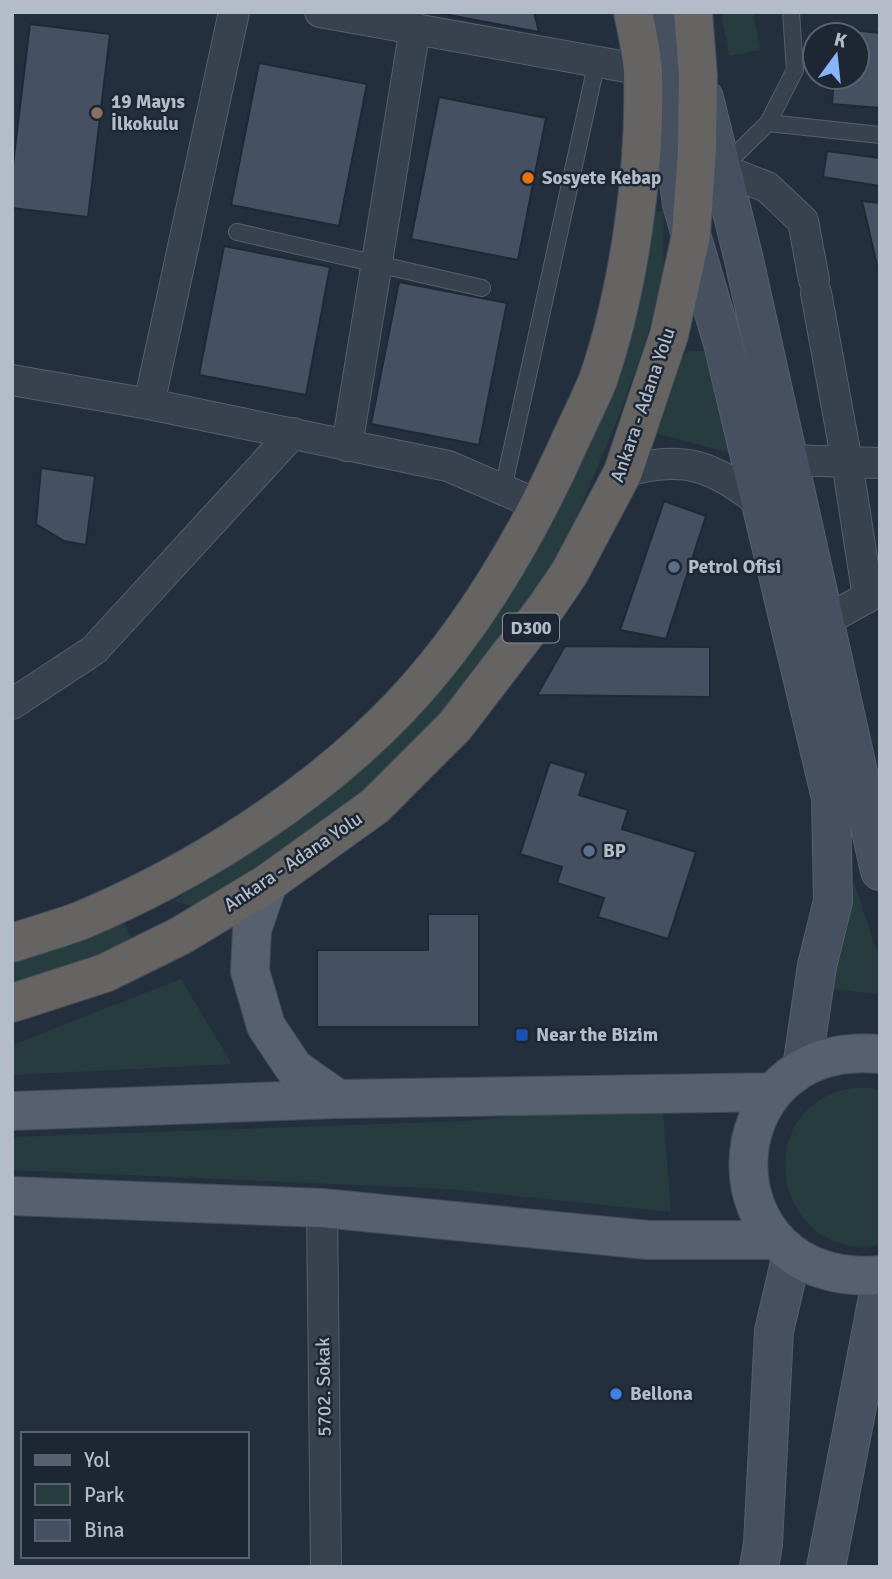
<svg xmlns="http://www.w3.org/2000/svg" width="892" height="1579" font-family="Signika,sans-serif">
<rect width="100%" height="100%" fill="#242f3e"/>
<!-- green -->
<path fill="#263c3f" d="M721 12H753L760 50 729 56Z
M663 211 664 273 646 340 618 418 576 518 542 583 492 657 374 794 209 912 174 901 222 866 494 609 641 213Z
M690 351H705L716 365 735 454 654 433 677 360Z
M854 882 880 961V994L831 989Z
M123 921 135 945 12 997V956Z
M181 979 232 1064 12 1075V1045Z
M874 1088 880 1090V1245C777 1263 746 1112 847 1089 856 1087 866 1088 874 1088Z
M662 1100 671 1212 450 1189 12 1170V1137L467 1121Z"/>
<!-- building -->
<path fill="#455162" stroke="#1f2835" stroke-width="2" d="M433 12H534L539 32Z
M30 24 110 34 88 217 12 208V173Z
M837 28 880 33V108L832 104 834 77H857V35H837Z
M259 63 367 84 339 226 231 205Z
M439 97 546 118 518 260 411 239Z
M827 151 880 158V186L823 177Z
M862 201 880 203V278Z
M224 246 330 267 306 395 199 375Z
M399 282 507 303 479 445 371 424Z
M41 468 95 476 86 545 64 541 36 524Z
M664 501 706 516 666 639 620 630Z
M565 646 710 647V697L537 695Z
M550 762 586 773 579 795 628 810 622 829 696 852 668 939 598 917 604 898 557 883 562 867 520 854Z
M428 914H479V1027H317V950H428Z"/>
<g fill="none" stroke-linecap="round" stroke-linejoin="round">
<!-- service casing -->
<g stroke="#565f6c" stroke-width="18">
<path id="service" d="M768 123 880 135
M723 167 768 123 795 70 791 12
M237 232 482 288
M503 489 597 61"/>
</g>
<!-- minor casing -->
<g stroke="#565f6c" stroke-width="32">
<path id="minor" d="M320 12 643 70
M721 169 767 187 803 221 814 280
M816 293 847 462 868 597 823 622
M12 380 149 404 448 466 541 506
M149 404 234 12
M347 446 415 28
M788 460 880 463
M623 472C686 454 712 466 762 504
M12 704 94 650 293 433
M322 1208 326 1567"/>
</g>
<!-- secondary casing -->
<g stroke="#565f6c" stroke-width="40">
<path id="secondary" d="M662 12 672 92 676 160 682 204 723 343 831 798 833 901 817 966 802 1068
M704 98 744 260 880 871
M759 1567 763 1544 774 1331 792 1254
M826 1567 880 1287"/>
</g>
<!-- primary casing -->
<g stroke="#414a57" stroke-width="40">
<path id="primary" d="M268 883 252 930 250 971 266 1026 294 1068 338 1099
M880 1054C706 1037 703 1290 880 1275
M12 1111 338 1099 774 1092
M12 1196 322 1208 648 1240H777"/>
</g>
<!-- trunk casing -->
<g stroke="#434c59" stroke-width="40">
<path id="trunk" d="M12 943C35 935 59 929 82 920 196 872 314 797 400 707 473 630 527 537 570 441 579 421 590 400 598 380 629 290 646 168 643 73 642 53 637 32 633 12
M12 1003 105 973 180 936 268 883 375 806 455 726 547 606 570 572 623 472 669 335 691 235 697 150 698 76 693 12"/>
</g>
<!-- service -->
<use href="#service" stroke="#38414e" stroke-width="16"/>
<!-- minor -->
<use href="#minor" stroke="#38414e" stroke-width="30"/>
<!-- secondary -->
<use href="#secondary" stroke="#465061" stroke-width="38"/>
<!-- primary -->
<use href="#primary" stroke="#56606e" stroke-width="38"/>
<!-- trunk -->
<use href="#trunk" stroke="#656462" stroke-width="38"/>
</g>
<!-- markers -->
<circle fill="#8d6e63" stroke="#1d2633" stroke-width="2.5" cx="97" cy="113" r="7"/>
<circle fill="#e8710a" stroke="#1d2633" stroke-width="2.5" cx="528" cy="178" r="7"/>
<g fill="#5c6f8a" stroke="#1d2633" stroke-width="2.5">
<circle cx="674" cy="567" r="7"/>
<circle cx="589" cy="851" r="7"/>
</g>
<rect fill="#1a4fb4" stroke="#1d2633" stroke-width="2.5" x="515" y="1028" width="14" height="14" rx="3.5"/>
<circle fill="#3f7fe0" stroke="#1d2633" stroke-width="2.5" cx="616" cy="1394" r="7"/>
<g text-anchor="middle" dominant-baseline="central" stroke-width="5" stroke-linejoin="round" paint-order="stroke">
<!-- shield labels -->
<rect fill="#1d2633" stroke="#878f9c" stroke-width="2" x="503" y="613.5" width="56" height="29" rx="5"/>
<g font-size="18" font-weight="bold" fill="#b4bcc9">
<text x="531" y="628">D300</text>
</g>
<!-- poi labels -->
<g font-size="19" font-weight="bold" fill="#b4bcc9" stroke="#1d2633" text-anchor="start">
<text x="111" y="102">19 Mayıs<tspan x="111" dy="22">İlkokulu</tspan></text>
<text x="542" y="178">Sosyete Kebap</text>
<text x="688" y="567">Petrol Ofisi</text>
<text x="603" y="851">BP</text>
<text x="536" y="1035">Near the Bizim</text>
<text x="630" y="1394">Bellona</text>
</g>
<!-- street labels -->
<g font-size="19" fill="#b4bcc9" stroke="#1d2633">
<text transform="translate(643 405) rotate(-71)">Ankara - Adana Yolu</text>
<text transform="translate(293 862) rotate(-34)">Ankara - Adana Yolu</text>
<text transform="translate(324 1387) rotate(-91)">5702. Sokak</text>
</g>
</g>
<!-- border -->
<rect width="892" height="1579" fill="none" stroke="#b4bcc9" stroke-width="28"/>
<!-- legend -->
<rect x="21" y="1432" width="228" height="126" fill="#1d2633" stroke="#59626f" stroke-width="2"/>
<rect x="35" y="1455" width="35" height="10" fill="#56606e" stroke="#59626f" stroke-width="2"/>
<text x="84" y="1467" font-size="21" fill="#b4bcc9">Yol</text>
<rect x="35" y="1484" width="35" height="21" fill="#263c3f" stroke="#59626f" stroke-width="2"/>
<text x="84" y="1502" font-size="21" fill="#b4bcc9">Park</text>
<rect x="35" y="1520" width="35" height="21" fill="#455162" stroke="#59626f" stroke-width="2"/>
<text x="84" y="1537" font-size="21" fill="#b4bcc9">Bina</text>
<!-- north arrow -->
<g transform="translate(836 56) rotate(15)"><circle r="33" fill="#1d2633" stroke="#59626f" stroke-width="2"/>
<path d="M0-5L12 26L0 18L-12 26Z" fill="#8ab4f8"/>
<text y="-10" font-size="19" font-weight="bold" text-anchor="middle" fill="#b4bcc9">K</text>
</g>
</svg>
